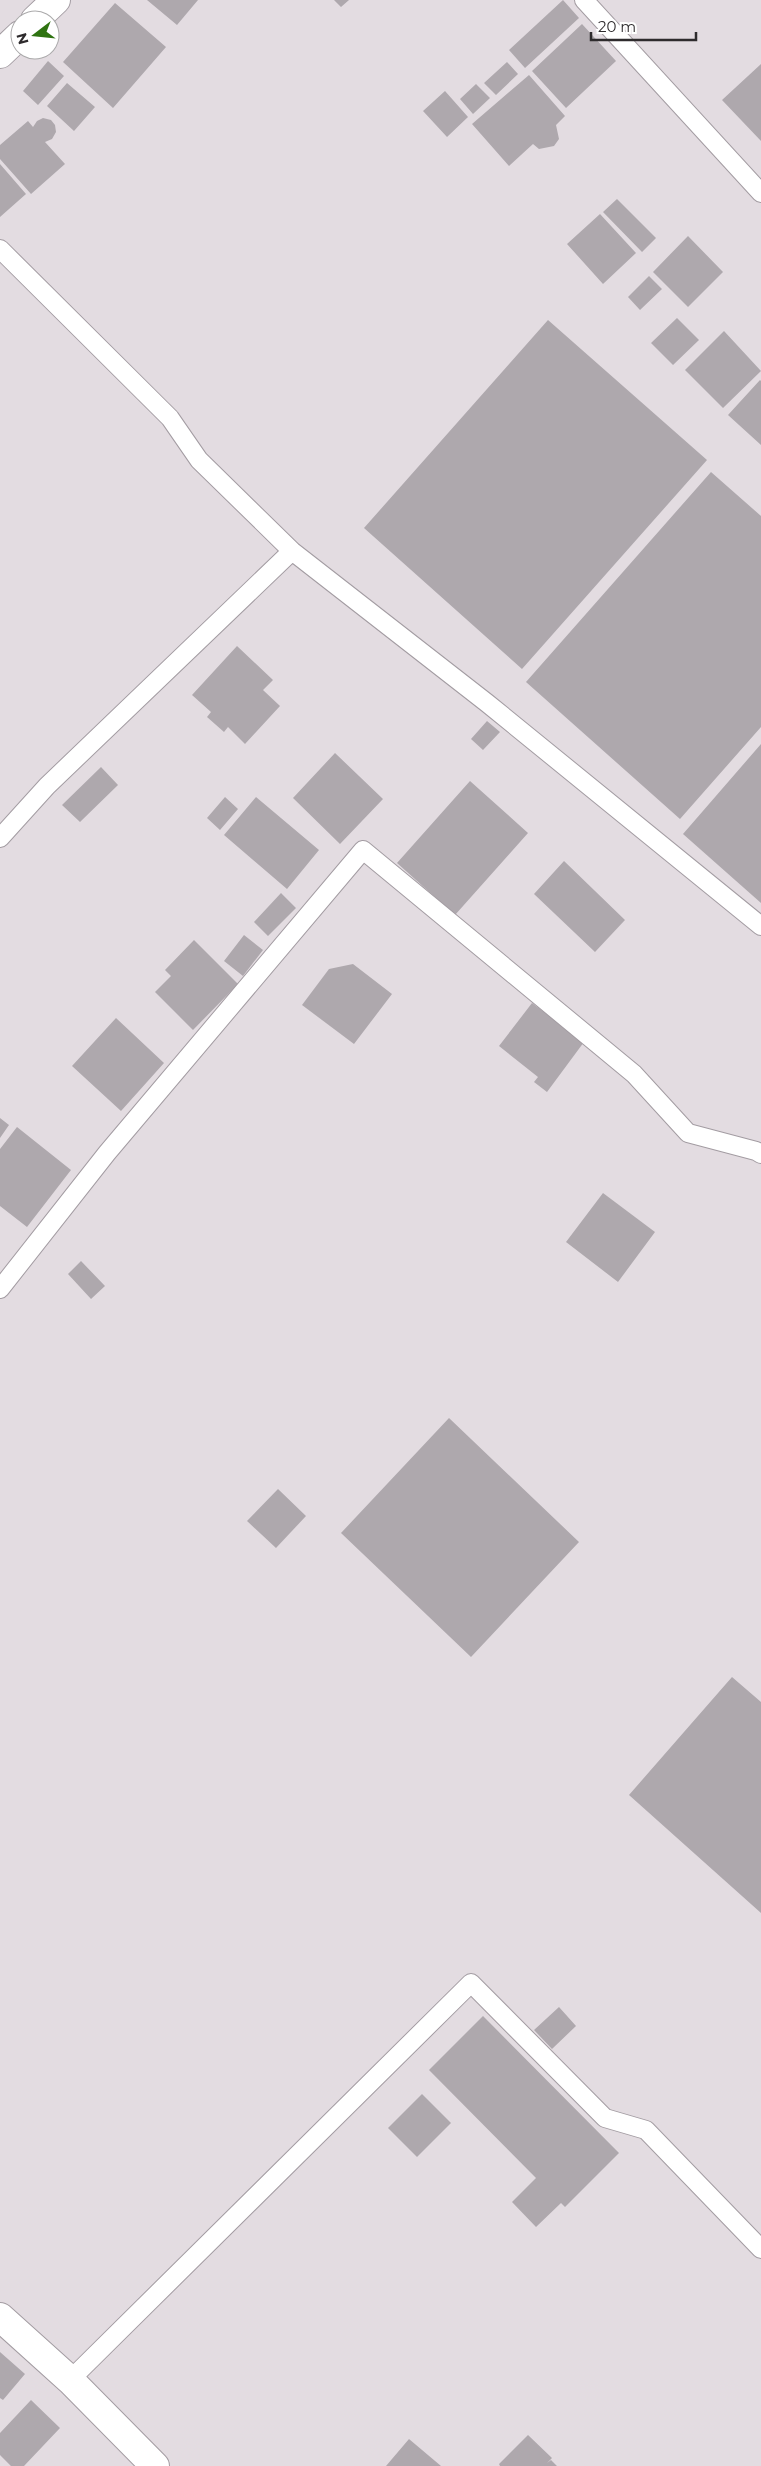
<svg xmlns="http://www.w3.org/2000/svg" width="761" height="2466" font-family="Montserrat,sans-serif">
<rect width="100%" height="100%" fill="#e3dce1"/>
<!-- building -->
<path fill="#aea8ad" d="M147 0H198L177 25Z
M334 0H349L341 7Z
M563 0 579 18 525 68 509 50Z
M115 3 166 47 113 108 63 62Z
M582 24 616 61 566 108 532 71Z
M48 61 64 76 38 105 23 91Z
M507 62 518 74 496 95 484 83Z
M761 64V141L722 100Z
M529 75 565 116 556 125 559 139 554 146 539 149 533 144 509 166 472 124Z
M67 83 95 107 74 131 47 106Z
M476 84 490 98 473 114 460 99Z
M445 91 468 117 447 137 423 111Z
M43 118 51 120 55 125 56 132 52 139 45 142 65 164 31 194 0 159V145L28 121 33 127 37 121Z
M0 164 26 194 0 217Z
M617 199 656 238 642 252 603 212Z
M600 214 636 253 603 284 567 244Z
M688 236 723 272 688 307 653 272Z
M649 276 662 289 640 310 628 297Z
M677 318 699 340 673 365 651 343Z
M548 320 707 460 522 669 364 528Z
M724 331 761 371 723 408 685 370Z
M760 380 761 381V445L728 415Z
M711 472 761 516V727L680 819 526 682Z
M237 646 273 680 263 690 280 706 245 744 228 727 224 732 207 717 211 712 192 695Z
M487 721 500 732 483 750 471 739Z
M761 744V903L683 834Z
M335 753 383 799 340 844 293 798Z
M101 767 118 785 80 822 62 805Z
M470 781 528 833 455 915 397 863Z
M225 797 238 809 220 830 207 818Z
M256 797 319 850 287 889 224 835Z
M564 861 625 920 595 952 534 894Z
M281 893 296 908 268 936 254 922Z
M244 935 263 950 243 976 224 961Z
M194 940 238 984 193 1030 155 992 171 976 165 970Z
M353 964 392 994 354 1044 302 1005 329 969Z
M532 1003 584 1042 547 1092 534 1082 538 1077 499 1046Z
M116 1018 164 1063 121 1111 72 1066Z
M0 1118 9 1125 0 1138Z
M17 1127 71 1170 27 1227 0 1206V1149Z
M603 1193 655 1232 618 1282 566 1242Z
M81 1261 105 1286 91 1299 68 1274Z
M449 1418 579 1542 471 1657 341 1533Z
M278 1489 306 1516 276 1548 247 1521Z
M732 1677 761 1702V1913L629 1795Z
M559 2007 576 2026 552 2049 534 2030Z
M483 2016 619 2153 565 2207 561 2203 536 2227 512 2202 536 2178 429 2070Z
M422 2094 451 2123 417 2157 388 2128Z
M0 2352 25 2374 3 2400 0 2398Z
M31 2400 60 2428 24 2466H11L0 2455V2433Z
M528 2435 552 2458 547 2463 551 2460 557 2466H500L499 2464Z
M409 2439 441 2466H386Z"/>
<g fill="none" stroke-linecap="round" stroke-linejoin="round">
<!-- service casing -->
<g stroke="#a39ca2" stroke-width="20">
<path id="service" d="M584 0 761 193
M0 249 170 418 199 460 292 551 487 703 761 926
M0 838 47 786 292 551
M0 1289 107 1153 363 850 634 1074 688 1133 756 1151 761 1154
M70 2380 471 1983 605 2118 646 2130 761 2249"/>
</g>
<!-- minor casing -->
<g stroke="#a39ca2" stroke-width="30">
<path id="minor" d="M35 20 56 0
M0 54 20 35
M0 2317 70 2380 155 2466"/>
</g>
<!-- service -->
<use href="#service" stroke="#fff" stroke-width="18"/>
<!-- minor -->
<use href="#minor" stroke="#fff" stroke-width="28"/>
</g>
<!-- north arrow -->
<g transform="translate(35 35) rotate(254)"><circle r="24" fill="#ffffff" stroke="#abaaab"/>
<path d="M0-4L9 19L0 12L-9 19Z" fill="#2f7311"/>
<text y="-8" font-size="14" font-weight="bold" text-anchor="middle" fill="#2e2b2d">N</text>
</g>
<!-- scale -->
<path d="M591 32v8h105v-8" fill="none" stroke="#2e2b2d" stroke-width="2.5"/>
<text x="598" y="32" font-size="15" fill="#2e2b2d" stroke="#ffffff" stroke-width="4" paint-order="stroke">20 m</text>
</svg>
